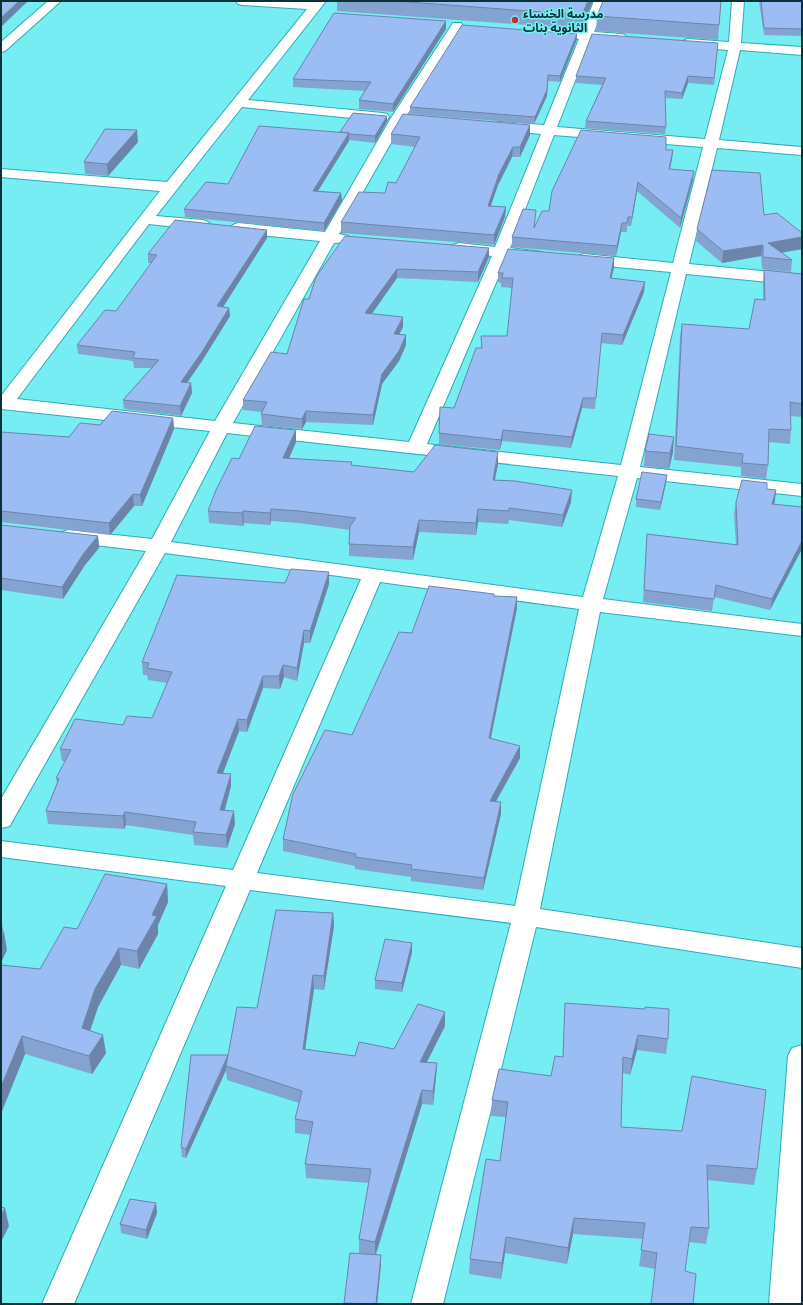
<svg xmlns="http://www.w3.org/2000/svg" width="803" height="1305" font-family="'PT Sans','Noto Sans Arabic',sans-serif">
<rect width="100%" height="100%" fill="#75edf2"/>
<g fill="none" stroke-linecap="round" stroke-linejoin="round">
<!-- minor casing -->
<g stroke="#2aaeb4" stroke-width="2">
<path id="minor" d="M48 1H61L5 51 1 52V42Z
M236 1 313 2 326 1 248 100 382 113 387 114 389 117 387 120 382 121 242 107 156 216 203 220 208 222 211 225 208 228 203 230 149 224 17 399 215 421 320 241 238 233 233 231 230 228 233 225 238 223 325 232 391 118 451 26 453 23H461L463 26 405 118 339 234 348 236 351 239 348 242 334 243 233 423 409 442 492 256 453 251 451 248 453 245 459 243 495 247 541 134 500 130 495 129 493 126 495 123 500 122 544 125 579 39 548 37 544 36 542 33 544 30 548 29 582 32 594 1H606L594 32 621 34 625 35 627 38 625 41 621 42 591 40 557 127 705 139 728 50 688 47 684 46 682 43 684 40 688 39 729 42 732 1H744L741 43 802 47V55L740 50 719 140 802 147V155L717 148 689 264 802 275V285L686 274 640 467 802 484V496L637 478 603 599 802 624V636L600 612 540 909 802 948V968L536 927 443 1304H411L511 923 250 890 74 1304H42L226 886 1 857V841L233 870 361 579 165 553 13 820 10 826 1 828V799L146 551 69 542 62 540 59 536 62 532 69 530 152 539 210 431 1 409V396L160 191 1 177V169L167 182 307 9 242 5 238 4ZM554 135 703 147 673 263 584 254 578 256 576 259 578 262 584 264 671 272 621 465 427 444 507 257 536 260 542 258 544 255 542 252 510 248ZM227 433 618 476 583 597 171 542ZM380 582 579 609 515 906 257 873Z
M802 1045 801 1304H769L788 1056 792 1048Z"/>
</g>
<!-- minor -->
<use href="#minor" fill="#fff" fill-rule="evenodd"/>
</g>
<!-- wall -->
<path fill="#85a3d1" d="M337 1H593L581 29 337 11Z
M721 1 718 40 596 31 597 16Z
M759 1H802V36L764 35Z
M446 21V29L393 112 359 109V100L365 91 293 87V79Z
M577 34V39L560 82 548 81 547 96 534 124 410 114V107Z
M718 43 714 85 688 83 682 99 665 98 666 127 665 134 585 128 586 121 602 85 576 83V76Z
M387 122 375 143 349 140 318 191 341 193 342 201 324 231 185 217 184 209 228 184 340 132Z
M391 134 530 135 520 157H512L498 185 491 206 506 207 505 217 494 245 341 233V222L385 193 396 183 415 147 391 144Z
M138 142 108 176 85 174 84 162Z
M666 150H673L670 169 693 180 680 228 637 191 631 226H627V232H621L616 256 512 247V237L535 226 549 211Z
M764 215 802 233V249L781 253 792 260 791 272 762 269 761 256 722 263 696 241 697 229Z
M267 230V238L223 307 229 308 230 316 202 361 187 383H191L192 393 181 416 124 409 123 400 151 368H134L133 361 78 354 77 345 116 311 152 263H148V254Z
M489 257 478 282 397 278 372 314 403 327 399 335 406 345 399 361 382 384 373 425 306 422 302 429 262 425 261 414 262 412 243 410V400L287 354 309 299 316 277Z
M614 258V268L611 278 644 292 622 345 601 343 595 409 582 408 571 448 502 441 500 450 439 444V433L454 408 481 348V336H507L512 288 501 287V283L498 282V273Z
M764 270 802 274V417L790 416 791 430 790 444 768 442V465L766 479 741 476V467L674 460 680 336 682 324 749 329 763 300V282Z
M173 418 174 429 142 506H134L110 535 1 522V432L69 437 100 425Z
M296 430V442L289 458 414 472 498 464 495 480 571 502 562 527 509 520 508 524 478 522 476 535 419 532 413 560 349 556V544L350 530 299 523 271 521 270 525 244 523 243 526 209 523 208 511 239 459Z
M645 451 673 452 669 469 644 466Z
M666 483 660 510 636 507V499Z
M767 489 776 490 774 504 802 507 770 610 714 597 712 611 643 602 647 534 736 545 734 513 736 502Z
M1 525 98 536 99 548 85 565 63 599 1 590Z
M285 583 329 584 310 643H304L297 681 284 677 280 689 263 688 247 732 239 731 223 773 231 786 225 810 235 824 227 848 194 845 193 835 126 825 124 829 48 824 46 811 57 783 56 778 65 762 62 761 60 749 152 718 167 683 148 680 147 675H143L142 662Z
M494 596 517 597V608L491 739 520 758 496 802H501V814L483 890 411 881V877L355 869V866L283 851V839L352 735 412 633Z
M167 884 168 902 158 925V934L139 969 121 965 98 1007 90 1031 106 1053 92 1074 25 1054 2 1111H1V965L40 969 77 929Z
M333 913 334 926 324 990 314 989 305 1049 355 1056 394 1049 445 1012V1026L426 1062 437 1063 436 1077 433 1105 422 1104 376 1255 381 1264 377 1304H344L350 1253 364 1254 359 1253V1239L369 1183 306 1178 305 1164 311 1135 295 1133V1119L299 1103 227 1080 226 1070 186 1158 182 1157 181 1147 228 1055 257 1008Z
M412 952 402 992 375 989V980Z
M565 1003 668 1039 666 1054 637 1050 630 1075 623 1073 621 1127 757 1169 754 1185 707 1180 709 1228 706 1244 689 1242 655 1269 639 1266 643 1239 573 1234 567 1264 505 1253 501 1279 469 1274 470 1259 500 1161 506 1117 491 1116 492 1100 551 1076 563 1057Z
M156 1203 157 1213 147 1239 121 1233 120 1224Z"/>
<!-- shaded-wall -->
<path fill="#6c84aa" d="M19 1H28L1 27V18Z
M588 1H593L581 29 582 15Z
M446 21V29L393 112V104Z
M577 34V39L560 82V76Z
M548 75 547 96 534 124 535 117Z
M688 76V83L682 99V93Z
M387 116V122L375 143V136Z
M530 125V135L520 157V147Z
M137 130 138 142 108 176 107 164Z
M349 133V141L313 199V191Z
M513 147 512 157 498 185 487 216 488 206 499 174Z
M673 150 672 159 668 178 669 169Z
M694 171 693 180 680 228 681 218Z
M638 182 637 191 631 226 632 217Z
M341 193 342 201 324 231V223Z
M506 207 505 217 494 245V235Z
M622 223 621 232 616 256 617 246Z
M267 230V238L218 315 217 306Z
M802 237V249L766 255 768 243Z
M763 245 761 256 722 263 723 251Z
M489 248V257L478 282V272Z
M614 258V268L609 288 610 278Z
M397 269V278L365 323V313Z
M645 282 644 292 622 345 623 335Z
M229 308 230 316 202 361 181 391V382Z
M403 317V327L394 344V334Z
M406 335V345L399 361 382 384 373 425V415L382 374Z
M191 383 192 393 181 416 180 406Z
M583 398 582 408 571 448 572 437Z
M306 411V422L302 429V419Z
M173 418 174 429 142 506 140 495Z
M296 430V442L284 470 283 458Z
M503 430 502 441 500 450 501 440Z
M674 437 673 452 669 469 670 453Z
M498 452V464L492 492 493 480Z
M667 475 666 483 660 510 661 502Z
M572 490 571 502 562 527 563 515Z
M776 490 775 501 771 515 772 504Z
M133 494 134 506 110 535 109 523Z
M271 509V521L270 525V513Z
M478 509V522L476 535V523Z
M243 511 244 523 243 526 242 513Z
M419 520V532L413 560V547Z
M98 536 99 548 85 565 63 599 62 587 84 553Z
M802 541V549L770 610 772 599Z
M329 572V584L310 643V631Z
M517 597V608L488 750 489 738Z
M304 630V643L297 681V668Z
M283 665 284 677 280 689 279 676Z
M263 676V688L247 732V720Z
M238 719 239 731 218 786 217 773Z
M520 746V758L489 813 490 801Z
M231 774V786L221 823 220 810Z
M501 802V814L483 890 484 878Z
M234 811 235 824 227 848 226 835Z
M125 812 126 825 124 829 123 816Z
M167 884 168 902 158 925V934L139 969 137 951 152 915Z
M333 913 334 926 324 990V976Z
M1 918 3 931 1 937Z
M4 932 7 950 1 963V938Z
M412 943V952L402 992V983Z
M119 948 121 965 98 1007 85 1046 82 1028 95 989Z
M313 975 314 989 303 1063V1049Z
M445 1012V1026L420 1076V1062Z
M103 1035 106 1053 92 1074 89 1056Z
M638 1035 637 1050 630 1075 632 1059Z
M22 1036 25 1054 2 1111 1 1107V1087Z
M229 1055 226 1066V1070L186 1158V1149Z
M437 1063 436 1077 433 1105V1091Z
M422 1090V1104L375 1256V1242Z
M156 1203 157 1213 147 1239 146 1230Z
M5 1208 9 1226 1 1242V1216Z
M574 1218 573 1234 567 1264 568 1248Z
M506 1237 505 1253 501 1279 502 1263Z
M381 1255V1264L377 1304H376Z"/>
<!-- building -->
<path fill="#9bbdf3" stroke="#6c84aa" d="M1 1H19L1 18Z
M395 1H588L582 15Z
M603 1H721L719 25 597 16Z
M761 1H802V29L764 28Z
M334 13 446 21 393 104 359 100 371 82 293 79Z
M462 25 577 34 560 76 548 75 547 90 535 117 410 107Z
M592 34 718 43 714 78 688 76 682 93 665 91 666 127 586 121 606 78 576 76Z
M353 113 387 116 375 136 349 134V133L340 132Z
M403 114 530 125 520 147H513L499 174 488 206 506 207 494 235 341 222 359 192 385 193 388 182 396 183 420 137 391 134Z
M259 126 349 133 313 191 341 193 324 223 184 209 206 182 228 184Z
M105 129 137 130 107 164 84 162Z
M581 130 666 137V150H673L669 169 694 171 681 218 638 182 632 217H628L627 223H622L617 246 512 237 523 209 536 210 534 228 542 211H549L552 191Z
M712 170 760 173 764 215 777 213 802 233V237L768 243 792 260 763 257V245L723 251 697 229Z
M175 220 267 230 217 306 229 308 202 352 181 382 191 383 180 406 123 400 159 360 133 358 135 352 77 345 105 310 116 311 157 255 148 254Z
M345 236 489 248 478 272 397 269 365 313 403 317 394 334 406 335 399 351 382 374 373 415 306 411 302 419 261 414 267 402 243 400 271 352 287 354 304 299H309L316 277Z
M508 249 614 258 610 278 645 282 623 335 602 333 596 398H583L572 437 503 430 501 440 439 433 440 407 454 408 476 348H482L481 336H507L513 278H502L503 273H498Z
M764 270 802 274V404L790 402 791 430 769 429 768 465 742 463 743 454 676 446 682 324 749 329 755 299 765 300Z
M112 411 173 418 140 495 133 494 109 523 1 511V432L69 437 80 423 100 425Z
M255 426 296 430 283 458 352 462 351 465 414 472 435 445 498 452 493 480 515 481 572 490 563 515 509 508V511L478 509 476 523 419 520 413 547 349 544 350 526 356 518 299 511 271 509 270 513 243 511 242 513 208 511 216 490 232 458 239 459Z
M649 434 674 437 670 453 645 451Z
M642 472 667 475 661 502 636 499Z
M742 480 767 483V489L776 490 772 504 802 507V541L772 599 716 585 714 599 644 590 647 534 738 545 736 502Z
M1 525 98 536 84 553 62 587 1 578Z
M291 569 329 572 310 631 304 630 297 668 283 665 279 676H263L247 720 238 719 217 773 231 774 220 810 234 811 226 835 193 832 196 822 125 812 123 816 46 811 59 779 56 778 71 750 60 749 75 719 123 725 127 716 152 718 172 672 147 668 149 663 142 662 177 575 285 583Z
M429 586 494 594V596L517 597 489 738 520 746 490 801 501 802 484 878 411 869 412 865 355 857 356 854 283 839 293 794 325 730 352 735 399 632 412 633Z
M105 874 167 884 152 915 157 916 137 951 119 948 95 989 82 1028 103 1035 89 1056 22 1036 1 1087V965L40 969 64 927 77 929Z
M276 910 333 913 324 976 313 975 303 1049 355 1056 359 1042 394 1049 418 1004 445 1012 420 1062 437 1063 433 1091 422 1090 375 1242 359 1239 371 1169 305 1164 313 1122 295 1119 302 1091 226 1066 237 1007 257 1008Z
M1 932H4L1 938Z
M385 939 412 943 402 983 375 980Z
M565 1003 645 1009V1007L669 1009 668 1039 638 1035 632 1059 623 1057 621 1127 682 1131 692 1076 766 1090 757 1169 707 1165 709 1228 691 1227 685 1271 696 1274 693 1304H651L657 1253 641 1250 645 1223 574 1218 568 1248 506 1237 502 1263 470 1259 486 1159 500 1161 508 1102 492 1100 499 1069 551 1076 555 1056 563 1057Z
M191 1055H228L186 1149 181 1147Z
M130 1199 156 1203 146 1230 120 1224Z
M1 1207 5 1208 1 1216Z
M350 1253 381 1255 376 1304 344 1303Z"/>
<!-- markers -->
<circle fill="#bf2f40" stroke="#75edf2" stroke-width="1.5" cx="515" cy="20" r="4"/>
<g text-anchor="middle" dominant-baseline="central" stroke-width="3" stroke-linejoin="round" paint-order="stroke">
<!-- far-poi labels -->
<g font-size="12" font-weight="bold" fill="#0a3234" stroke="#75edf2" text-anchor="start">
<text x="523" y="13">مدرسة الخنساء<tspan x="523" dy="14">الثانوية بنات</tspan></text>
</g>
</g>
<!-- border -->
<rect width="803" height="1305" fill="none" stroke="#0a3234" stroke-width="4"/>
</svg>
